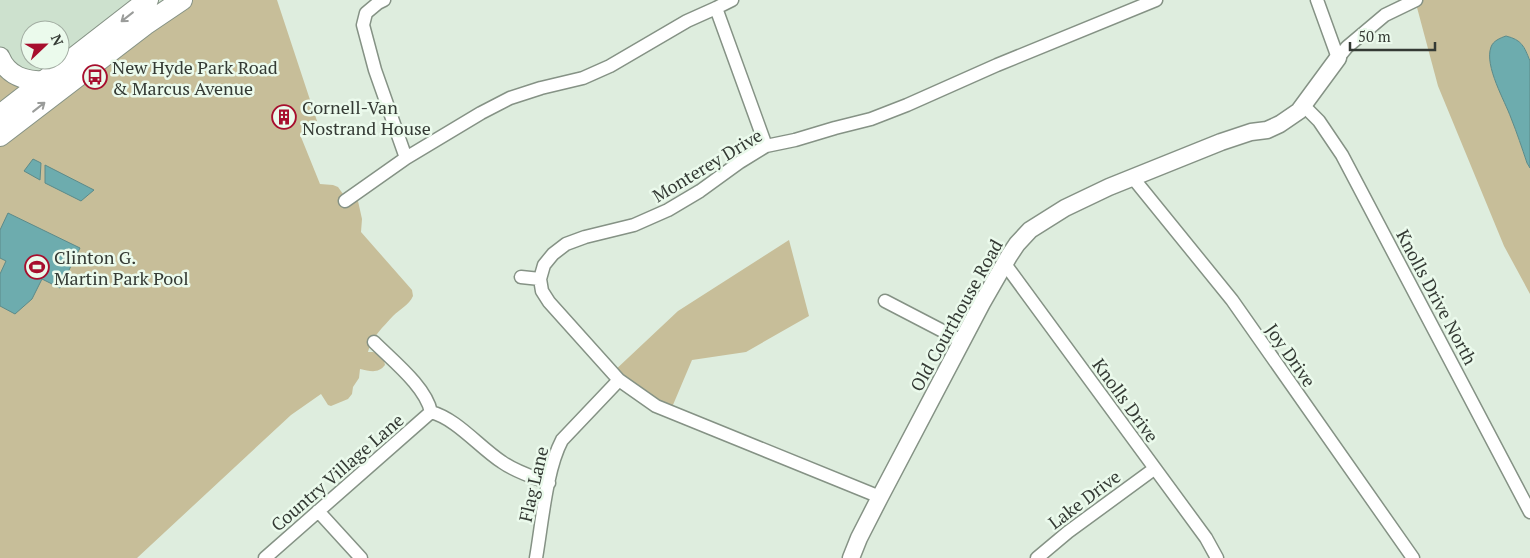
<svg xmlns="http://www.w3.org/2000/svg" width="1530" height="558" font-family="'PT Serif',serif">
<rect width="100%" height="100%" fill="#deedde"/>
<!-- built -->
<path fill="#cde1ce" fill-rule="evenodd" d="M0 0H164L45 81 0 57ZM30 30H60V60H30Z"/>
<!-- green -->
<path fill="#c7be99" d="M164 0H277L317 121 301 137 320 184 333 185 338 187 343 194 358 201 362 219 361 232 412 290 413 296C409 305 400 309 393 316 384 326 371 338 368 352H373L383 356 385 365C378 374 370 371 360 369L359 378 353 387 352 394 348 399 331 406 328 405 321 394 291 415 137 558H0V57L30 81 138 17Z
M1415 0H1530V61C1524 46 1522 40 1506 36L1490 57 1494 78 1512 119 1527 163 1530 168V294L1504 246 1438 86Z
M789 240 809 316 746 352 692 360 670 412 612 373 678 311Z"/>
<!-- water -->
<path fill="#6dacae" stroke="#5c8a89" d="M1506 36C1522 40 1524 46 1530 61V168L1527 163C1522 148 1517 133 1511 118 1505 101 1484 66 1491 47 1493 41 1500 38 1506 36Z
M33 159 41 163 40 180 24 171Z
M45 165 94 190 81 201 45 183Z
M8 213 80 248 60 288 42 279 32 299 15 314 0 306V274L6 261 0 258V230Z"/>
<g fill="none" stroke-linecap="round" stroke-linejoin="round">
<!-- minor casing -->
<g stroke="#859285" stroke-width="15">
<path id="minor" d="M384 0 378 3 366 13 363 25 375 70 406 158
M1317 0 1338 58
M716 8 766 146
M1338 58 1347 47 1385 15 1416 0
M1303 105 1319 121 1342 155 1530 512
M1133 178 1232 300 1413 558
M345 201 406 158 481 113 510 98 541 88 583 78 610 66 687 21 716 8 732 0
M1005 264 1206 538 1217 558
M521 277 540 279
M885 301 962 341
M374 342C393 361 426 387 431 412 457 419 479 447 502 462 516 472 533 477 549 483
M880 497 656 406 619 380 549 302 542 291 540 279 544 265 553 254 566 244 585 237 634 225 668 210 700 191 740 162 766 146 795 140 835 128 871 119 907 105 997 65 1156 0
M318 511 361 558
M265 558 431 412
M536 558C542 524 546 470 562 440L619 380
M1037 558 1068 532 1154 469"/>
</g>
<!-- tertiary casing -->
<g stroke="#859285" stroke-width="19">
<path id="tertiary" d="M851 558 859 538 880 497 982 303 1009 256 1017 244 1030 230 1065 208 1109 187 1221 142 1251 132 1267 130 1280 124 1299 111 1338 58"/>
</g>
<!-- secondary casing -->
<g stroke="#859285" stroke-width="21">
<path id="secondary" d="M0 57C8 77 26 81 45 81"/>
</g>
<!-- primary casing -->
<g stroke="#859285" stroke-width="22">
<path id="primary" d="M0 115 148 0
M0 136 145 25 182 0"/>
</g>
<!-- minor -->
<use href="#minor" stroke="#fff" stroke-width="12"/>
<!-- tertiary -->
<use href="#tertiary" stroke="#fff" stroke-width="16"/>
<!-- secondary -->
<use href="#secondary" stroke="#fff" stroke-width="19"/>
<!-- primary -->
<use href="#primary" stroke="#fff" stroke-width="20"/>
</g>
<!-- one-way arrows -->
<defs><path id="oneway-shaft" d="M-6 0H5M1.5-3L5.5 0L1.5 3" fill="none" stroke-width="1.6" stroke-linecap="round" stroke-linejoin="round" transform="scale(1.25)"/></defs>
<g stroke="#9a9c9a">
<use href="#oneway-shaft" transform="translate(127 17) rotate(142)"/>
<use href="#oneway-shaft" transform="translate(39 107) rotate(-38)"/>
</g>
<!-- icons -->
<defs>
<g id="bus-ring" transform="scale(1.25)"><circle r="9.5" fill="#ebfaec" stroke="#a70e2d" stroke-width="1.5"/><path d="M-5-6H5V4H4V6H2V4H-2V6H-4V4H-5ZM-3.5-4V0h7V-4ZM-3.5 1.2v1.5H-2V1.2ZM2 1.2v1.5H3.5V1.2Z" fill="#a70e2d"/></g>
<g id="building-ring" transform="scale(1.25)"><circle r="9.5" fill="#ebfaec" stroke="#a70e2d" stroke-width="1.5"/><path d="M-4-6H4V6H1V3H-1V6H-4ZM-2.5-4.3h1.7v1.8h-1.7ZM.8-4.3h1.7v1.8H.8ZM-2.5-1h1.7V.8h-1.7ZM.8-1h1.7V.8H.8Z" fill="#a70e2d"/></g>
<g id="stadium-ring" transform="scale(1.25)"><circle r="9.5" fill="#ebfaec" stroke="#a70e2d" stroke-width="1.5"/><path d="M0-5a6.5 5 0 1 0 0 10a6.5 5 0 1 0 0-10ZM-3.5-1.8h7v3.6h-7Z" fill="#a70e2d"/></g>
</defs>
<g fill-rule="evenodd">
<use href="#bus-ring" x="95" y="77"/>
<use href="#building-ring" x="284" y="117"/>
<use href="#stadium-ring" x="37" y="267"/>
</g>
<g text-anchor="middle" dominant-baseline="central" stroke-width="5" stroke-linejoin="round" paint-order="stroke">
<!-- poi labels -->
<g font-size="18" fill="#343a34" stroke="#ebfaec" text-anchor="start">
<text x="112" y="67">New Hyde Park Road<tspan x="112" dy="21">&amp; Marcus Avenue</tspan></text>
<text x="302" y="107">Cornell-Van<tspan x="302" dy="21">Nostrand House</tspan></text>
<text x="54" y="257">Clinton G.<tspan x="54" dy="21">Martin Park Pool</tspan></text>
</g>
<!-- street labels -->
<g font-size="18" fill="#343a34" stroke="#ebfaec">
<text transform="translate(707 165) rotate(-31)">Monterey Drive</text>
<text transform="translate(1437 297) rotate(62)">Knolls Drive North</text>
<text transform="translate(956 315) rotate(-61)">Old Courthouse Road</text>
<text transform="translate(1291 355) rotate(55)">Joy Drive</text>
<text transform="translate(1126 400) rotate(54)">Knolls Drive</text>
<text transform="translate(337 472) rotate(-41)">Country Village Lane</text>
<text transform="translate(533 484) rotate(-77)">Flag Lane</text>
<text transform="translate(1084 499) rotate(-37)">Lake Drive</text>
</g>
</g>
<!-- north arrow -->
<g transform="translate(45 45) rotate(68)"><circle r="24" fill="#ebfaec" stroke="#a2ada2"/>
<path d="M0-4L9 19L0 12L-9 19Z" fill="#a70e2d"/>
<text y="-8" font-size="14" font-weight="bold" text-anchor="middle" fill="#343a34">N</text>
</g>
<!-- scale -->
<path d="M1350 42v8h85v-8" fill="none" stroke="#343a34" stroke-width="2.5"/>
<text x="1358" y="42" font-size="15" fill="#343a34" stroke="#ebfaec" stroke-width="4" paint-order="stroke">50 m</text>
</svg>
